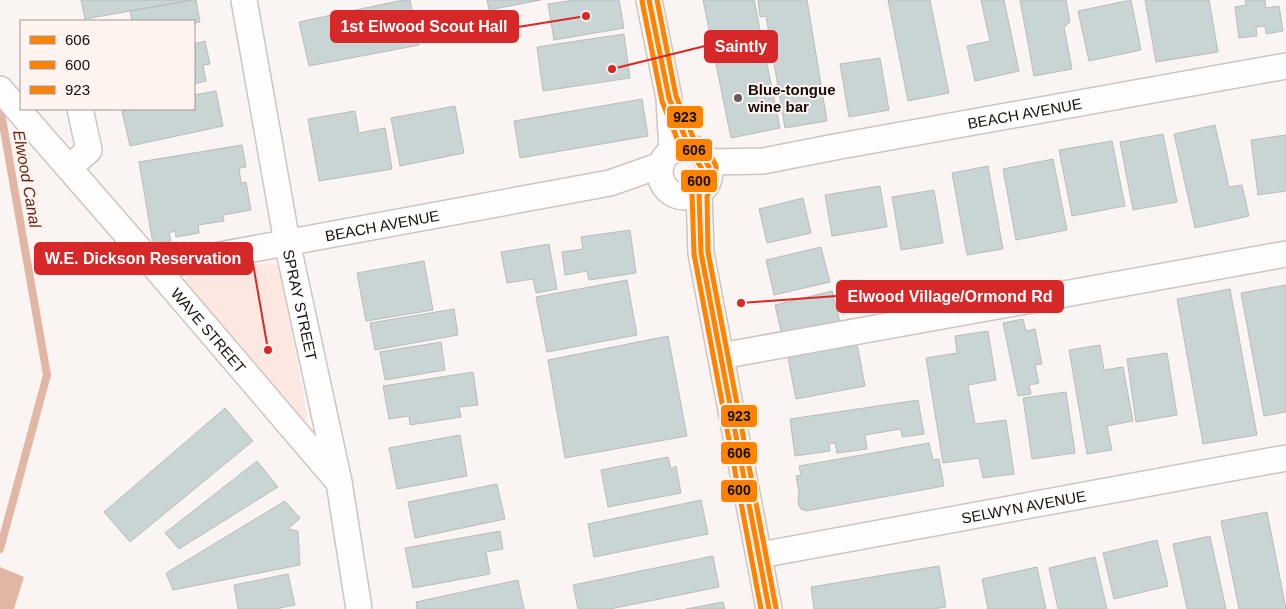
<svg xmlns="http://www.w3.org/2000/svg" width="1286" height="609" font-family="Helvetica,sans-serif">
<rect width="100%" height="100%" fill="#faf4f2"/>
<!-- green -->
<path fill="#fce8e0" d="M268 263 279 266 307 415 306 419 304 420 298 417 185 281V279L190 275Z"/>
<!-- water -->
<path fill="#e2b6a5" d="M0 567 24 577 14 609H0Z"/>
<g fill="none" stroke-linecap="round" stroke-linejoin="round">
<!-- stream -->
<path stroke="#e2b6a5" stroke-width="8" d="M0 107 47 375 0 549"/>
</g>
<!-- building -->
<path fill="#c9d5d4" stroke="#babdbc" d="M81 0H192L85 19Z
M192 0H196L200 22 194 23V21H132L130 11Z
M403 0H410L419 45 309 66 299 22Z
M487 0H541L489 10Z
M575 0H619L624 28 554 40 548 4Z
M703 0H754L780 128 731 138Z
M758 0H807L827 121 785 128 766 16 760 17Z
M888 0H930L949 93 908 101Z
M981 0H1004L1019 71 975 81 967 46 990 41Z
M1020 0H1066L1070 22 1064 27 1072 69 1034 76Z
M1131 0 1141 50 1089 61 1078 11Z
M1145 0H1209L1218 52 1156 62Z
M1245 0H1265L1266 8 1279 6 1283 31 1266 34 1265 26 1256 27 1257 36 1239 38 1235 7 1246 5Z
M624 34 630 78 543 91 537 47Z
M205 41 210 64 203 65 206 81 194 84V44Z
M880 58 889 110 849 117 840 64Z
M216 91 223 126 130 146 122 111 132 109H194V95Z
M642 99 648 136 520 158 514 121Z
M455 106 464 153 400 166 391 118Z
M355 111 359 133 385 128 392 169 319 181 308 119Z
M1215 125 1229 187 1242 185 1249 216 1195 228 1174 134Z
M1163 134 1177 202 1133 210 1120 142Z
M1286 135V191L1258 195 1251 140Z
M1112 141 1125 206 1072 216 1059 150Z
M242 145 246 167 239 168 241 183 246 182 251 210 223 215 224 221 198 225 199 233 176 237 175 231 169 233 171 241 153 244 139 162Z
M1053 159 1067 230 1016 240 1003 169Z
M988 166 1003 249 967 255 952 173Z
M880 186 887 227 832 236 825 195Z
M934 190 943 243 901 250 892 197Z
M803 198 811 233 767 243 759 209Z
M630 230 636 273 589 280 587 271 565 275 562 252 583 249 581 237Z
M549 244 557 289 536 293 533 279 507 283 501 252Z
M821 247 830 282 774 295 766 260Z
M424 261 433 310 366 321 357 273Z
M627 280 637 335 547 352 536 297Z
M1286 285V412L1264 416 1241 293Z
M1230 289 1257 435 1203 444 1177 299Z
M832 291 841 326 783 340 775 305Z
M454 309 458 335 375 350 370 323Z
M1023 319 1026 331 1035 329 1042 364 1035 365 1039 383 1029 385 1031 394 1018 396 1003 323Z
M988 331 996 380 968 385 975 424 1006 420 1014 474 983 478 979 458 943 463 926 358 957 353 955 336Z
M668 336 687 436 565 458 548 360Z
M441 342 445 370 385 380 380 352Z
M857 344 865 386 796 399 788 358Z
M1100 345 1104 370 1123 367 1133 421 1107 426 1112 450 1087 454 1069 350Z
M1167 353 1177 415 1136 422 1127 359Z
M473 372 478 405 459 407 461 417 410 425 409 416 389 419 383 386Z
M1066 392 1075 453 1032 459 1023 398Z
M918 400 924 434 902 437 901 429 865 435 867 449 837 453 835 443 829 444 830 451 795 456 790 419Z
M225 408 253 441 130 542 104 512Z
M460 435 467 476 397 489 389 448Z
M929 443 933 460 939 459 944 486 806 511 801 509 798 504 799 493 796 476 801 475 799 466Z
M668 457 671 469 676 466 681 493 608 507 601 470Z
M257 461 278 487 179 549 165 533Z
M497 484 505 519 415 538 408 502Z
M701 500 708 534 594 557 588 524Z
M285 501 300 518 288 529 298 531 300 565 173 590 166 573Z
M1267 512 1286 609H1239L1221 521Z
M500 531 503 549 486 552 490 574 413 588 405 548Z
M1210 536 1226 609H1187L1173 544Z
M1157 540 1168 586 1114 599 1103 553Z
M713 556 719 587 610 609H578L573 585Z
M1095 557 1107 609H1058L1049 568Z
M939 566 946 607 933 609H814L811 587Z
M1037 567 1046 609H988L982 579Z
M288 574 295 605 275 609H238L234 585Z
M518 580 524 609H417L416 602Z
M723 602 725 609H686Z"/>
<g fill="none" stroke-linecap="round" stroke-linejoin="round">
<!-- minor casing -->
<g stroke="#ccc5c2" stroke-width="28">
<g id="minor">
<path id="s1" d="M244 0 287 242 339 482 359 609"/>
<path d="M649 0 669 98 672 151"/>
<path id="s2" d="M0 89 155 267 336 479"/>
<circle cx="685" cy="172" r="25"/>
<path id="s3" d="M708 162 763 161 840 146 1286 66"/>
<path d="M69 168 89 150 80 109"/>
<path d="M699 193 701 253 769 609"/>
<path id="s4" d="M155 267 610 183 661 165"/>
<path d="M721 356 1286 254"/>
<path id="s5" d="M760 555 1286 458"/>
</g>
</g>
<!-- minor -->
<use href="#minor" stroke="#fefdfd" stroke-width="25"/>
<!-- bus-1 casing -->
<g stroke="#fef3ef" stroke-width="9">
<path id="bus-1" d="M649 0 669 98 689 147 702 155 709 167 708 180 699 193 701 253 769 609"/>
</g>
<!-- bus-2 casing -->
<g stroke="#fef3ef" stroke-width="9">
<path id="bus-2" d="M642 1 662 101 682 151 697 161 702 169 701 178 692 193 694 254 761 609"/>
</g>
<!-- bus-3 casing -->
<g stroke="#fef3ef" stroke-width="9">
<path id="bus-3" d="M657 0 676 96 695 142 708 150 716 166 715 182 707 196 708 252 776 608"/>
</g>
<!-- bus-1 -->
<use href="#bus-1" stroke="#ff8200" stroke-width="5"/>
<!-- bus-2 -->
<use href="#bus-2" stroke="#ff8200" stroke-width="5"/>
<!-- bus-3 -->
<use href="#bus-3" stroke="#ff8200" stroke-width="5"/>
</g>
<!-- markers -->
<circle fill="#655d5b" stroke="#fef3ef" stroke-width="2" cx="738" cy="98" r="5"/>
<g text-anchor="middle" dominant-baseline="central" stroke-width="4" stroke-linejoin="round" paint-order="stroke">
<!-- poi labels -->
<g font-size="15" font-weight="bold" fill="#150c09" stroke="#fef3ef" text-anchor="start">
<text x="748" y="89">Blue-tongue<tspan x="748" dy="17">wine bar</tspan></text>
</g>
<!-- street labels -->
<g font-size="15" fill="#150c09" stroke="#fef3ef">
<text stroke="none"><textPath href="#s3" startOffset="321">BEACH AVENUE</textPath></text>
<text stroke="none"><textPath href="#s4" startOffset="231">BEACH AVENUE</textPath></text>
<text stroke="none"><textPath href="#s1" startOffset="310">SPRAY STREET</textPath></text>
<text stroke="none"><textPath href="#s2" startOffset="319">WAVE STREET</textPath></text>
<text stroke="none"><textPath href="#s5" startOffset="268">SELWYN AVENUE</textPath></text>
</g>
<!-- water labels -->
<g font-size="16" font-style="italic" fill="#5f2910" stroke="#fef3ef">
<text transform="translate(27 179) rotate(80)">Elwood Canal</text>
</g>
</g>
<!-- callouts -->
<path fill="none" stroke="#d62828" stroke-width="2" d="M586 16L518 27M612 69L705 46M268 350L252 258M741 303L837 296"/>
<g fill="#d62828" stroke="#fef3ef" stroke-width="2">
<circle cx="586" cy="16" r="5"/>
<circle cx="612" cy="69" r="5"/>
<circle cx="268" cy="350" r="5"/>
<circle cx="741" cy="303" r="5"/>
</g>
<g fill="#d62828" stroke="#d62828" stroke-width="2">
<rect x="331" y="11" width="187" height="31" rx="5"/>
<rect x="705" y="31" width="72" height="31" rx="5"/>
<rect x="35" y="243" width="217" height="31" rx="5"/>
<rect x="837" y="281" width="226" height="31" rx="5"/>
</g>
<g font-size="16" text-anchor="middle" font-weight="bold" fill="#fff">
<text x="424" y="32">1st Elwood Scout Hall</text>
<text x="741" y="52">Saintly</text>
<text x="143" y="264">W.E. Dickson Reservation</text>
<text x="950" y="302">Elwood Village/Ormond Rd</text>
</g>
<g stroke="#fef3ef" stroke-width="2">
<rect x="666" y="105" width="38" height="24" rx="5" fill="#ff8200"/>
<rect x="675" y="138" width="38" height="24" rx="5" fill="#ff8200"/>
<rect x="680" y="169" width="38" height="24" rx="5" fill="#ff8200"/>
<rect x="720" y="404" width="38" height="24" rx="5" fill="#ff8200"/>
<rect x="720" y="441" width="38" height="24" rx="5" fill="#ff8200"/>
<rect x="720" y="479" width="38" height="24" rx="5" fill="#ff8200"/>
</g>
<g font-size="14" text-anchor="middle" font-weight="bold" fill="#111">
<text x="685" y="122">923</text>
<text x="694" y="155">606</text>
<text x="699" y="186">600</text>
<text x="739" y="421">923</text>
<text x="739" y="458">606</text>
<text x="739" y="495">600</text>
</g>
<!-- legend -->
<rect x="20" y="20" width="175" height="90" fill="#fef3ef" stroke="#a19793"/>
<rect x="30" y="36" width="25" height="8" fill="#ff8200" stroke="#a19793"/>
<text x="65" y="45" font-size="15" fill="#150c09">606</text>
<rect x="30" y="61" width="25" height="8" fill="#ff8200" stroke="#a19793"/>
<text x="65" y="70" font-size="15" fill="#150c09">600</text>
<rect x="30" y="86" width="25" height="8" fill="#ff8200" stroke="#a19793"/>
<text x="65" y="95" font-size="15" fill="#150c09">923</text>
</svg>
